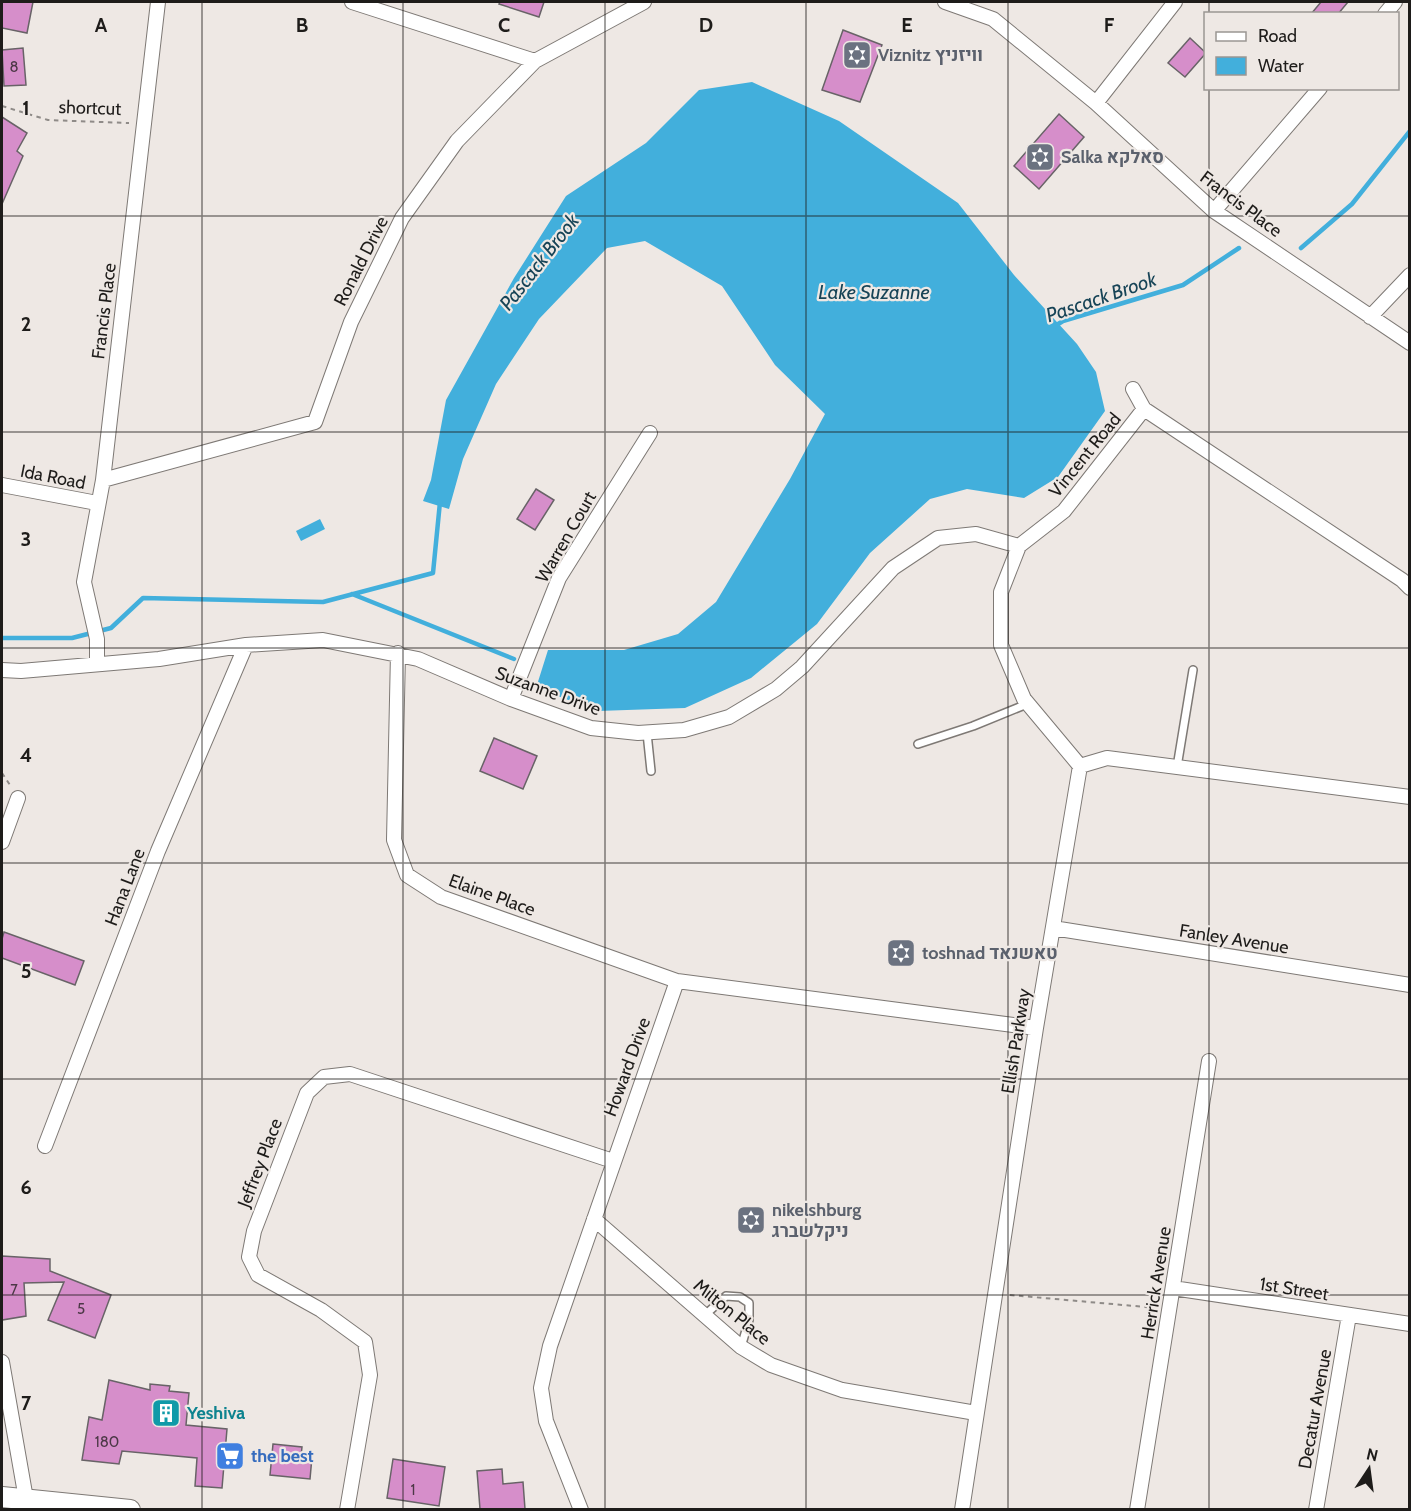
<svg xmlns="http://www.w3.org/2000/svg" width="1411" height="1511" font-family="Cabin,Heebo,sans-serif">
<rect width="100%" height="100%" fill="#eee8e4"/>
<!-- water -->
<path fill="#42afdc" d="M752 82 839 121 958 203 1014 275 1077 344 1096 372 1105 411 1058 477 1024 498 967 489 930 499 870 553 817 624 751 678 685 708 598 711 536 688 548 650H624L678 634 716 602 790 479 825 414 775 365 722 286 645 241 607 248 539 319 496 384 463 459 449 509 423 501 431 480 446 400 514 278 566 196 646 143 699 90Z
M320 519 325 529 301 541 296 531Z"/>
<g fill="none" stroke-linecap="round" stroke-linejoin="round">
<!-- stream -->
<path stroke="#42afdc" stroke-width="4.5" d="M1301 248 1352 204 1410 131
M1055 326 1063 321 1183 285 1239 248
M352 594 514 659
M2 638H72L111 628 143 598 323 602 433 573 440 502"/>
</g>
<!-- building -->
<path fill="#d68eca" stroke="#686367" stroke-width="1.5" d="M2 2H33L27 33 2 28Z
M500 2H544L539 17 499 4Z
M1321 2H1348L1338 14H1311Z
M843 30 882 45 860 102 822 90Z
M1190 38 1206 53 1185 77 1168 63Z
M23 48 26 85 4 86 2 50Z
M1059 114 1084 137 1039 189 1014 166Z
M2 117 27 133 17 151 23 156 2 204Z
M536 489 554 500 535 530 517 519Z
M494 738 537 756 523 789 480 771Z
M4 932 84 961 75 985 2 958V939Z
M2 1256 50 1259V1271L111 1295 95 1338 48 1320 64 1282 24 1283 26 1316 2 1320Z
M109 1380 150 1390V1384L170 1386 169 1391 189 1393 186 1425 227 1429 222 1488 195 1486 197 1458 122 1451 119 1464 82 1460 89 1417 102 1420Z
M273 1444 302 1447 301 1456 312 1457 310 1479 270 1475Z
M393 1459 445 1467 439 1506 387 1498Z
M502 1469 503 1484 523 1482 525 1509H480L477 1471Z"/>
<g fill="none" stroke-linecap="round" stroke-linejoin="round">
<!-- lane casing -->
<g stroke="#7e7975" stroke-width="10">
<path id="lane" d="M647 733 651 771
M918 744 973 726 1027 704
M1177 767 1193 670
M705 1315 726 1296 740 1297 749 1303V1320L741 1347"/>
</g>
<!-- street casing -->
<g stroke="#7e7975" stroke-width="16">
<path id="street" d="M352 2 535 61
M945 2 993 19 1096 103 1214 211 1410 343
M1385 14 1395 2
M1096 103 1175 2
M1214 211 1320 88
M1370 317 1410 275
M1133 389 1144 409
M103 480 315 422 351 322 402 218 457 141 535 61 644 2
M2 485 97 503
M398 653 394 840 407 875 441 897 677 981
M97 664V639L84 582 103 480 158 2
M2 670 21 671 159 659 246 645 323 640 418 659 511 699 591 728 638 733 684 730 729 717 776 689 802 667 893 568 938 538 976 534 1019 546
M511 699 559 578 650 433
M1080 766 1024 699 1001 645V592L1019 546 1064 511 1144 409 1402 580 1410 588
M1080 766 1107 758 1410 797
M2 842 18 798
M1053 928 1410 985
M45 1146 158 851 246 645
M594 1219 741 1347 771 1365 842 1390 976 1413
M1173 1288 1410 1324
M2 1362 26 1499
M347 1510 370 1375 365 1342 321 1310 258 1275 249 1257 254 1231 307 1093 324 1077 350 1074 613 1161
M581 1510 546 1421 541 1388 550 1346 677 981 1036 1028
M962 1510 1036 1028 1080 766
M1137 1510 1209 1061
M1316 1510 1349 1315"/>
</g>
<!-- secondary casing -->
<g stroke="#7e7975" stroke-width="22">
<path id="secondary" d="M2 1497 130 1510"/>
</g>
<!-- path -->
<path stroke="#8f8b88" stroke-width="2" stroke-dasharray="4.5 4.5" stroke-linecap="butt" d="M2 106 48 120 129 123
M2 773 10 785
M1010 1295 1157 1308"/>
<!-- lane -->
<use href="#lane" stroke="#fff" stroke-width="7"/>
<!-- street -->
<use href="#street" stroke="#fff" stroke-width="14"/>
<!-- secondary -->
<use href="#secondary" stroke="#fff" stroke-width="20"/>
</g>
<!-- grid -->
<path fill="none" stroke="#1e1c1a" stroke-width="1.5" stroke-opacity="0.55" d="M202 2V1510M403 2V1510M605 2V1510M806 2V1510M1008 2V1510M1209 2V14M1209 88V1510M2 216H1410M2 432H1410M2 648H1410M2 863H1410M2 1079H1410M2 1295H1410"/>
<!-- icons -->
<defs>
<g id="synagogue-square" transform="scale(1.5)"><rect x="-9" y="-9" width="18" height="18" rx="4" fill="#6b7280" stroke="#eee8e4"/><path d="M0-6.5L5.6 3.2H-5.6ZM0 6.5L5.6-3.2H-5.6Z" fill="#fff"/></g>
<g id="building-square" transform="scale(1.5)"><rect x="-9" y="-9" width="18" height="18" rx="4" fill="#0f9aa8" stroke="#eee8e4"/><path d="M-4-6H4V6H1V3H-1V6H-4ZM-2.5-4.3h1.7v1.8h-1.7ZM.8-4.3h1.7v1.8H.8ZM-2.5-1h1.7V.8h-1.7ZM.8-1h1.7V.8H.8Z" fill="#fff"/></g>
<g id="supermarket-square" transform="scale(1.5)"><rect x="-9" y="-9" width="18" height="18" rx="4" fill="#3f7fe0" stroke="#eee8e4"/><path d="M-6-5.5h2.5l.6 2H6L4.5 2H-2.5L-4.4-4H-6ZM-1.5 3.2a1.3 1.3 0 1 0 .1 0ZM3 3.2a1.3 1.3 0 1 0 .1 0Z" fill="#fff"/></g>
</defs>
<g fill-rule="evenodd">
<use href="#synagogue-square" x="857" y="55"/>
<use href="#synagogue-square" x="1040" y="157"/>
<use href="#synagogue-square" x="901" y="953"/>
<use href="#synagogue-square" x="751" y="1220"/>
<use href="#building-square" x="166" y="1413"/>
<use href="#supermarket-square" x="230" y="1456"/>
</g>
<g text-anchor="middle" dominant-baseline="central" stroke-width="4.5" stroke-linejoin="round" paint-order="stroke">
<!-- number labels -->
<g font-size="15" fill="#4c3846">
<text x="14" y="67">8</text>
<text x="14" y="1290">7</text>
<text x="81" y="1309">5</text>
<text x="107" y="1442">180</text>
<text x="413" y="1490">1</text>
</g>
<!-- worship labels -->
<g font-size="18" font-weight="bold" fill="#5b616d" stroke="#eee8e4" text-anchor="start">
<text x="878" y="55">Viznitz וויזניץ</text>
<text x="1061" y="157">Salka סאלקא</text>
<text x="922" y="953">toshnad טאשנאד</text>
<text x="772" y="1210">nikelshburg<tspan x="772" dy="21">ניקלשברג</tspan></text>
</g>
<!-- street labels -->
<g font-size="18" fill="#1e1c1a" stroke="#eee8e4">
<text transform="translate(90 108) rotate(2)">shortcut</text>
<text transform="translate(1241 204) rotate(37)">Francis Place</text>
<text transform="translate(361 261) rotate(-63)">Ronald Drive</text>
<text transform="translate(104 311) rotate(-83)">Francis Place</text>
<text transform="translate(1085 455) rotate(-51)">Vincent Road</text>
<text transform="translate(53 477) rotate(11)">Ida Road</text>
<text transform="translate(566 537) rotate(-60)">Warren Court</text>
<text transform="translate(548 691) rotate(20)">Suzanne Drive</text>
<text transform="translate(125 887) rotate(-69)">Hana Lane</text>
<text transform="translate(492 895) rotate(20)">Elaine Place</text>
<text transform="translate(1234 939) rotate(9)">Fanley Avenue</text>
<text transform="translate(1016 1041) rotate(-81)">Ellish Parkway</text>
<text transform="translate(627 1067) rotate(-70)">Howard Drive</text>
<text transform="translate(260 1163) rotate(-69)">Jeffrey Place</text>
<text transform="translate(1156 1283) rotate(-81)">Herrick Avenue</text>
<text transform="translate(1294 1289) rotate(9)">1st Street</text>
<text transform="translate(732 1312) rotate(39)">Milton Place</text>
<text transform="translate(1315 1409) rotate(-80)">Decatur Avenue</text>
</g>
<!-- culture labels -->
<g font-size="18" font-weight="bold" fill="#0d838f" stroke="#eee8e4" text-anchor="start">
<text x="187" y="1413">Yeshiva</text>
</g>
<!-- shop labels -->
<g font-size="18" font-weight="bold" fill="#366cbe" stroke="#eee8e4" text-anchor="start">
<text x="251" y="1456">the best</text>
</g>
<!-- water labels -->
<g font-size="20" font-style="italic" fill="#174457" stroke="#eee8e4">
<text transform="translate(539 262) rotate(-52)">Pascack Brook</text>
<text x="874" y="292">Lake Suzanne</text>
<text transform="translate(1101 297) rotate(-19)">Pascack Brook</text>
</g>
</g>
<g font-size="20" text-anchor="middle" font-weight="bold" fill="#1e1c1a" stroke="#eee8e4" stroke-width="4.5" stroke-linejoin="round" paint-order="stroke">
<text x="101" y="32">A</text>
<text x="302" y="32">B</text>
<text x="504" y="32">C</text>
<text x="706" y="32">D</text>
<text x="907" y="32">E</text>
<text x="1109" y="32">F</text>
<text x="26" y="115">1</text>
<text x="26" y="331">2</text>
<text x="26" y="546">3</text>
<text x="26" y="762">4</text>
<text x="26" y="978">5</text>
<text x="26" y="1194">6</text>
<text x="26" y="1410">7</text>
</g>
<!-- border -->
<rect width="1411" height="1511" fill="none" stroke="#1e1c1a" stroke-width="6"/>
<!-- legend -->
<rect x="1204" y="12" width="195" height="78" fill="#eee8e4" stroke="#9b9693" stroke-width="1.5"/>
<rect x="1216" y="32" width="30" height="9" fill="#ffffff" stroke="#9b9693" stroke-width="1.5"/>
<text x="1258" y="42" font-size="18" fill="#1e1c1a">Road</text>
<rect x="1216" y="57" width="30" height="18" fill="#42afdc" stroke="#9b9693" stroke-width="1.5"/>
<text x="1258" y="72" font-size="18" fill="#1e1c1a">Water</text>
<!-- north arrow -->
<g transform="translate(1369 1469) rotate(13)" stroke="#eee8e4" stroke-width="4.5" paint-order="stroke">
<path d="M0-4.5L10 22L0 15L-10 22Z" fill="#1e1c1a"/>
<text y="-9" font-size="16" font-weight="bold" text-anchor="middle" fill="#1e1c1a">N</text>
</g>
</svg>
